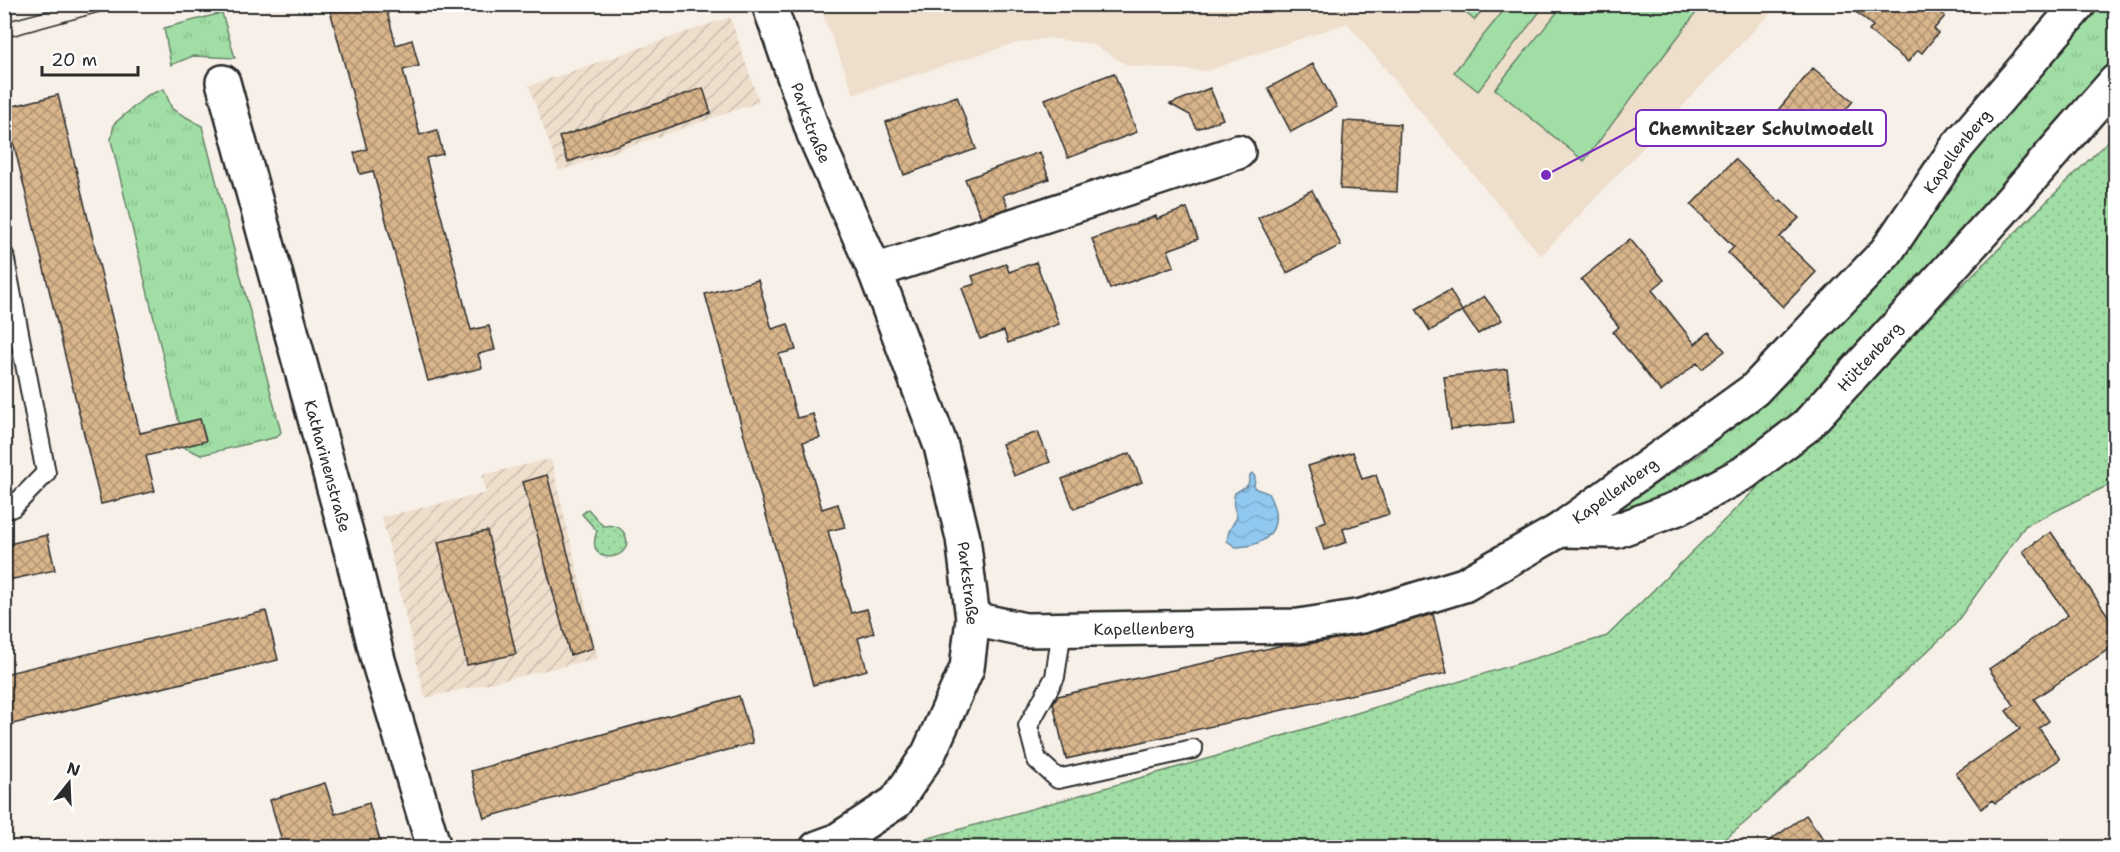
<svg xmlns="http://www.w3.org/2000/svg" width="2120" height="852" font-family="'Shantell Sans',sans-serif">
<defs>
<pattern id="industrial-furrows" width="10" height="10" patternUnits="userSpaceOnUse" patternTransform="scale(1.5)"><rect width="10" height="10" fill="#eedecc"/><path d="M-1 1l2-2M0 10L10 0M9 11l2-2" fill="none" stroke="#ccbfaf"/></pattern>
<pattern id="grass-tufts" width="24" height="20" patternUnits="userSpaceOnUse" patternTransform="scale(1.5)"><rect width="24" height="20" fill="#a1dea5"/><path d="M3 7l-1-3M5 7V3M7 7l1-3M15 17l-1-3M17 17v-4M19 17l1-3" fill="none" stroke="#8bbf8e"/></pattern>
<pattern id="park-dots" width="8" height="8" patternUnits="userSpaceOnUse" patternTransform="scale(1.5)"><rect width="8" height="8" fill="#a1dea5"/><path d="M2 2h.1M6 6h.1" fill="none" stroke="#8bbf8e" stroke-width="1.8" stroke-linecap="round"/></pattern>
<pattern id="water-waves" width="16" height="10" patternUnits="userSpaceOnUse" patternTransform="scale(1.5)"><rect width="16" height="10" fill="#90c8ef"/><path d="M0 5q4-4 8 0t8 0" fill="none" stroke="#7caccd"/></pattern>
<pattern id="building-cross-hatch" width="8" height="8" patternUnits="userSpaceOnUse" patternTransform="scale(1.5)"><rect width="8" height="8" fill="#d9b58b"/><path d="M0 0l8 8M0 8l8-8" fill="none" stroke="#b09372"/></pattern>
</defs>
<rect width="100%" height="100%" fill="#f7f0e8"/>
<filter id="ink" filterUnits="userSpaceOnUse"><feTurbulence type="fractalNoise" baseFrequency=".0167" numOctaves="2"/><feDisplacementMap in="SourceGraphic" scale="12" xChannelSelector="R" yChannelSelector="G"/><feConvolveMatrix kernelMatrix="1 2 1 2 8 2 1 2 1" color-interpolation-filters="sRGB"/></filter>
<g filter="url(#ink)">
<!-- built -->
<path fill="#eedecc" d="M819 5H1778L1541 256 1347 23 1207 71 1129 66 1092 44 1047 38 1013 44 854 94Z"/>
<!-- industrial -->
<path fill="url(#industrial-furrows)" d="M730 17 759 102 559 171 529 86Z
M551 459 598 658 425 698 382 517 486 493 482 475Z"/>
<!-- grass -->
<path fill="url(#grass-tufts)" stroke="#668468" stroke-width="1.5" d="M2091 5H2115V71L1817 401 1736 465 1632 519 1613 513 1700 454 1784 380 1972 145Z
M222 13 235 58 193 56 171 65 164 28Z
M164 89 172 109 202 126 281 432 277 437 201 455 185 448 111 140 114 124 148 95Z"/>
<!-- park -->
<path fill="url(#park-dots)" stroke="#668468" stroke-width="1.5" d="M1457 5H1487L1474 20Z
M2115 134V482L2025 526 1953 627 1748 820 1716 847 894 848 1217 756 1607 636Z
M588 509 603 526C611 525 619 525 624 533 640 560 582 570 597 531L582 514Z"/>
<!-- pitch -->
<path fill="#a1dea5" stroke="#668468" stroke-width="1.5" d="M1508 5H1545L1478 91 1454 72Z
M1563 5H1702L1584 161 1495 89Z"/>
<!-- water -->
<path fill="url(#water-waves)" stroke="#6889a1" stroke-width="1.5" d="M1252 473 1255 477 1254 488 1268 493C1285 525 1271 546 1236 547L1227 541 1229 531 1237 517C1234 508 1232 502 1235 493L1248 485 1250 475Z"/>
<!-- building -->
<path fill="url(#building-cross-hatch)" stroke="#2b2b2b" stroke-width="1.5" d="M350 4H385L396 45 412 40 419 66 403 70 420 135 437 130 443 154 426 158 471 330 489 326 495 350 478 354 482 368 428 381 373 171 360 174 354 153 367 149 330 10Z
M1846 4H1931L1945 16 1934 29 1938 33 1922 53 1918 50 1908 62 1869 31 1873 26Z
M1313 64 1337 107 1291 132 1268 88Z
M1813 68 1853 101 1819 142 1779 109Z
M1114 73 1137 132 1068 158 1045 99Z
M703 88 711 113 568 162 559 137Z
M1210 88 1223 119 1197 129 1190 115 1170 104Z
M58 95 140 433 200 419 206 441 146 456 155 491 101 504 5 108Z
M957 96 976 149 904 175 886 122Z
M1344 121 1400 124 1397 192 1340 189Z
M1040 152 1049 179 1003 195 1008 208 981 217 965 179Z
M1735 159 1779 202 1781 200 1799 218 1780 237 1816 272 1783 307 1728 253 1734 247 1691 205Z
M1312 190 1341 245 1287 273 1258 218Z
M1187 208 1198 239 1168 250 1174 266 1110 289 1092 239 1156 216 1157 219Z
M1630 239 1664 280 1652 290 1695 344 1709 332 1725 351 1702 369 1697 363 1661 392 1613 332 1619 327 1581 279Z
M1036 262 1059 324 1008 343 1004 331 980 339 962 288 975 284 972 276 1006 264 1009 272Z
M758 280 772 329 788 324 796 350 779 354 797 418 813 414 820 438 803 442 822 509 838 504 845 527 828 531 851 613 867 609 874 633 858 638 867 670 813 685 705 294Z
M1450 290 1462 311 1430 331 1416 309Z
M1484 296 1502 320 1478 334 1462 311Z
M1507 369 1514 422 1451 429 1444 377Z
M1038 432 1050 462 1014 476 1002 444Z
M1353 452 1362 479 1376 475 1389 514 1343 529 1347 542 1324 550 1316 525 1326 521 1308 466Z
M1130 453 1142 482 1074 509 1062 479Z
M547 475 593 648 570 655 523 482Z
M487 531 516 654 467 665 438 542Z
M2051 532 2115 626V645L2034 699 2049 721 2039 728 2060 759 1995 803 1993 800 1981 809 1956 773 2020 729 2006 711 2014 705 1989 669 2068 615 2023 551Z
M47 535 55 570 4 581V545Z
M266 611 278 660 4 726V674Z
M1433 614 1447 673 1066 759 1053 703 1058 696 1283 645H1302L1365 634Z
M739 696 753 743 484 818 471 771Z
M325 783 335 814 369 803 382 848H284L270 800Z
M1806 815 1830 848H1759Z"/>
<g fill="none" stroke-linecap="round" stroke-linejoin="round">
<!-- lane casing -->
<g stroke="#2b2b2b" stroke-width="22">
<path id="lane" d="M4 255 46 473 13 507 4 511
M1062 629 1055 677 1028 726 1037 760 1058 779 1193 749"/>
</g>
<!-- street casing -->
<g stroke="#2b2b2b" stroke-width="38">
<g id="street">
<path id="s1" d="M769 4 814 134 875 271 941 446 963 538 973 619 967 668 929 753 896 802 836 841 817 848"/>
<path id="s2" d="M223 82 352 554 378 660 434 848"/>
<path d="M875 271 1238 152"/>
<path id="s3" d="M1560 530 1616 531 1678 508 1744 473 1806 426 2001 212 2116 81"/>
<path id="s4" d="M973 619 1025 630 1299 626 1362 616 1464 585 1560 530 1754 390 1886 252 1957 147 2079 4"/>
</g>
</g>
<!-- lane -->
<use href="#lane" stroke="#fff" stroke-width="18"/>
<!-- street -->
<use href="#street" stroke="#fff" stroke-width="33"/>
<!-- tram -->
<path stroke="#2b2b2b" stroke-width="1.5" d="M4 22 72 4
M4 38 129 4"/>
</g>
</g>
<g text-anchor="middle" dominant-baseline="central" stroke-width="4.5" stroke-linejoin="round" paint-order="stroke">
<!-- street labels -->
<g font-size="16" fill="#2b2b2b" stroke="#fff">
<text stroke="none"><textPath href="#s1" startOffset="126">Parkstraße</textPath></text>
<text stroke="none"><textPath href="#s4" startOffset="1162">Kapellenberg</textPath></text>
<text stroke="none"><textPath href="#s3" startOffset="369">Hüttenberg</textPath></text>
<text stroke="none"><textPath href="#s2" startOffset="398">Katharinenstraße</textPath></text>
<text stroke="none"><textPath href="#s4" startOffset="676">Kapellenberg</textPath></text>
<text stroke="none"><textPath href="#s1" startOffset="615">Parkstraße</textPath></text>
<text stroke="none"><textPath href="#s4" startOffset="172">Kapellenberg</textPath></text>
</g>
</g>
<!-- callouts -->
<path fill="none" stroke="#7b2cbf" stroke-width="2" d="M1546 175L1636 128"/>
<circle fill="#7b2cbf" stroke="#fff" stroke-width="2" cx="1546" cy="175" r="6"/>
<rect fill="#fff" stroke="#7b2cbf" stroke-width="2" x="1636" y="110" width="250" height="36" rx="6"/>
<g font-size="18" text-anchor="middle" font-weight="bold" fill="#2b2b2b">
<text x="1761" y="135">Chemnitzer Schulmodell</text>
</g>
<!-- margin -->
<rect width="2120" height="852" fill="none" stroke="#fff" stroke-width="24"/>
<rect x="12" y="12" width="2096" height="828" fill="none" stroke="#2b2b2b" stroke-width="2" filter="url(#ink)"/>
<!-- north arrow -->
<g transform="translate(69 783) rotate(18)" stroke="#ffffff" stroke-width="4.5" paint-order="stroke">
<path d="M0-4.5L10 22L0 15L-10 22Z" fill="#2b2b2b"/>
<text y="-9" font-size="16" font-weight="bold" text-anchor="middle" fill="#2b2b2b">N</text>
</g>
<!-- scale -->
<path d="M42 66v9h96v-9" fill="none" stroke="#2b2b2b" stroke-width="3"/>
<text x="51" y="66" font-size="18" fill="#2b2b2b" stroke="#ffffff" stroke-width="4.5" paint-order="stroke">20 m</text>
</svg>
